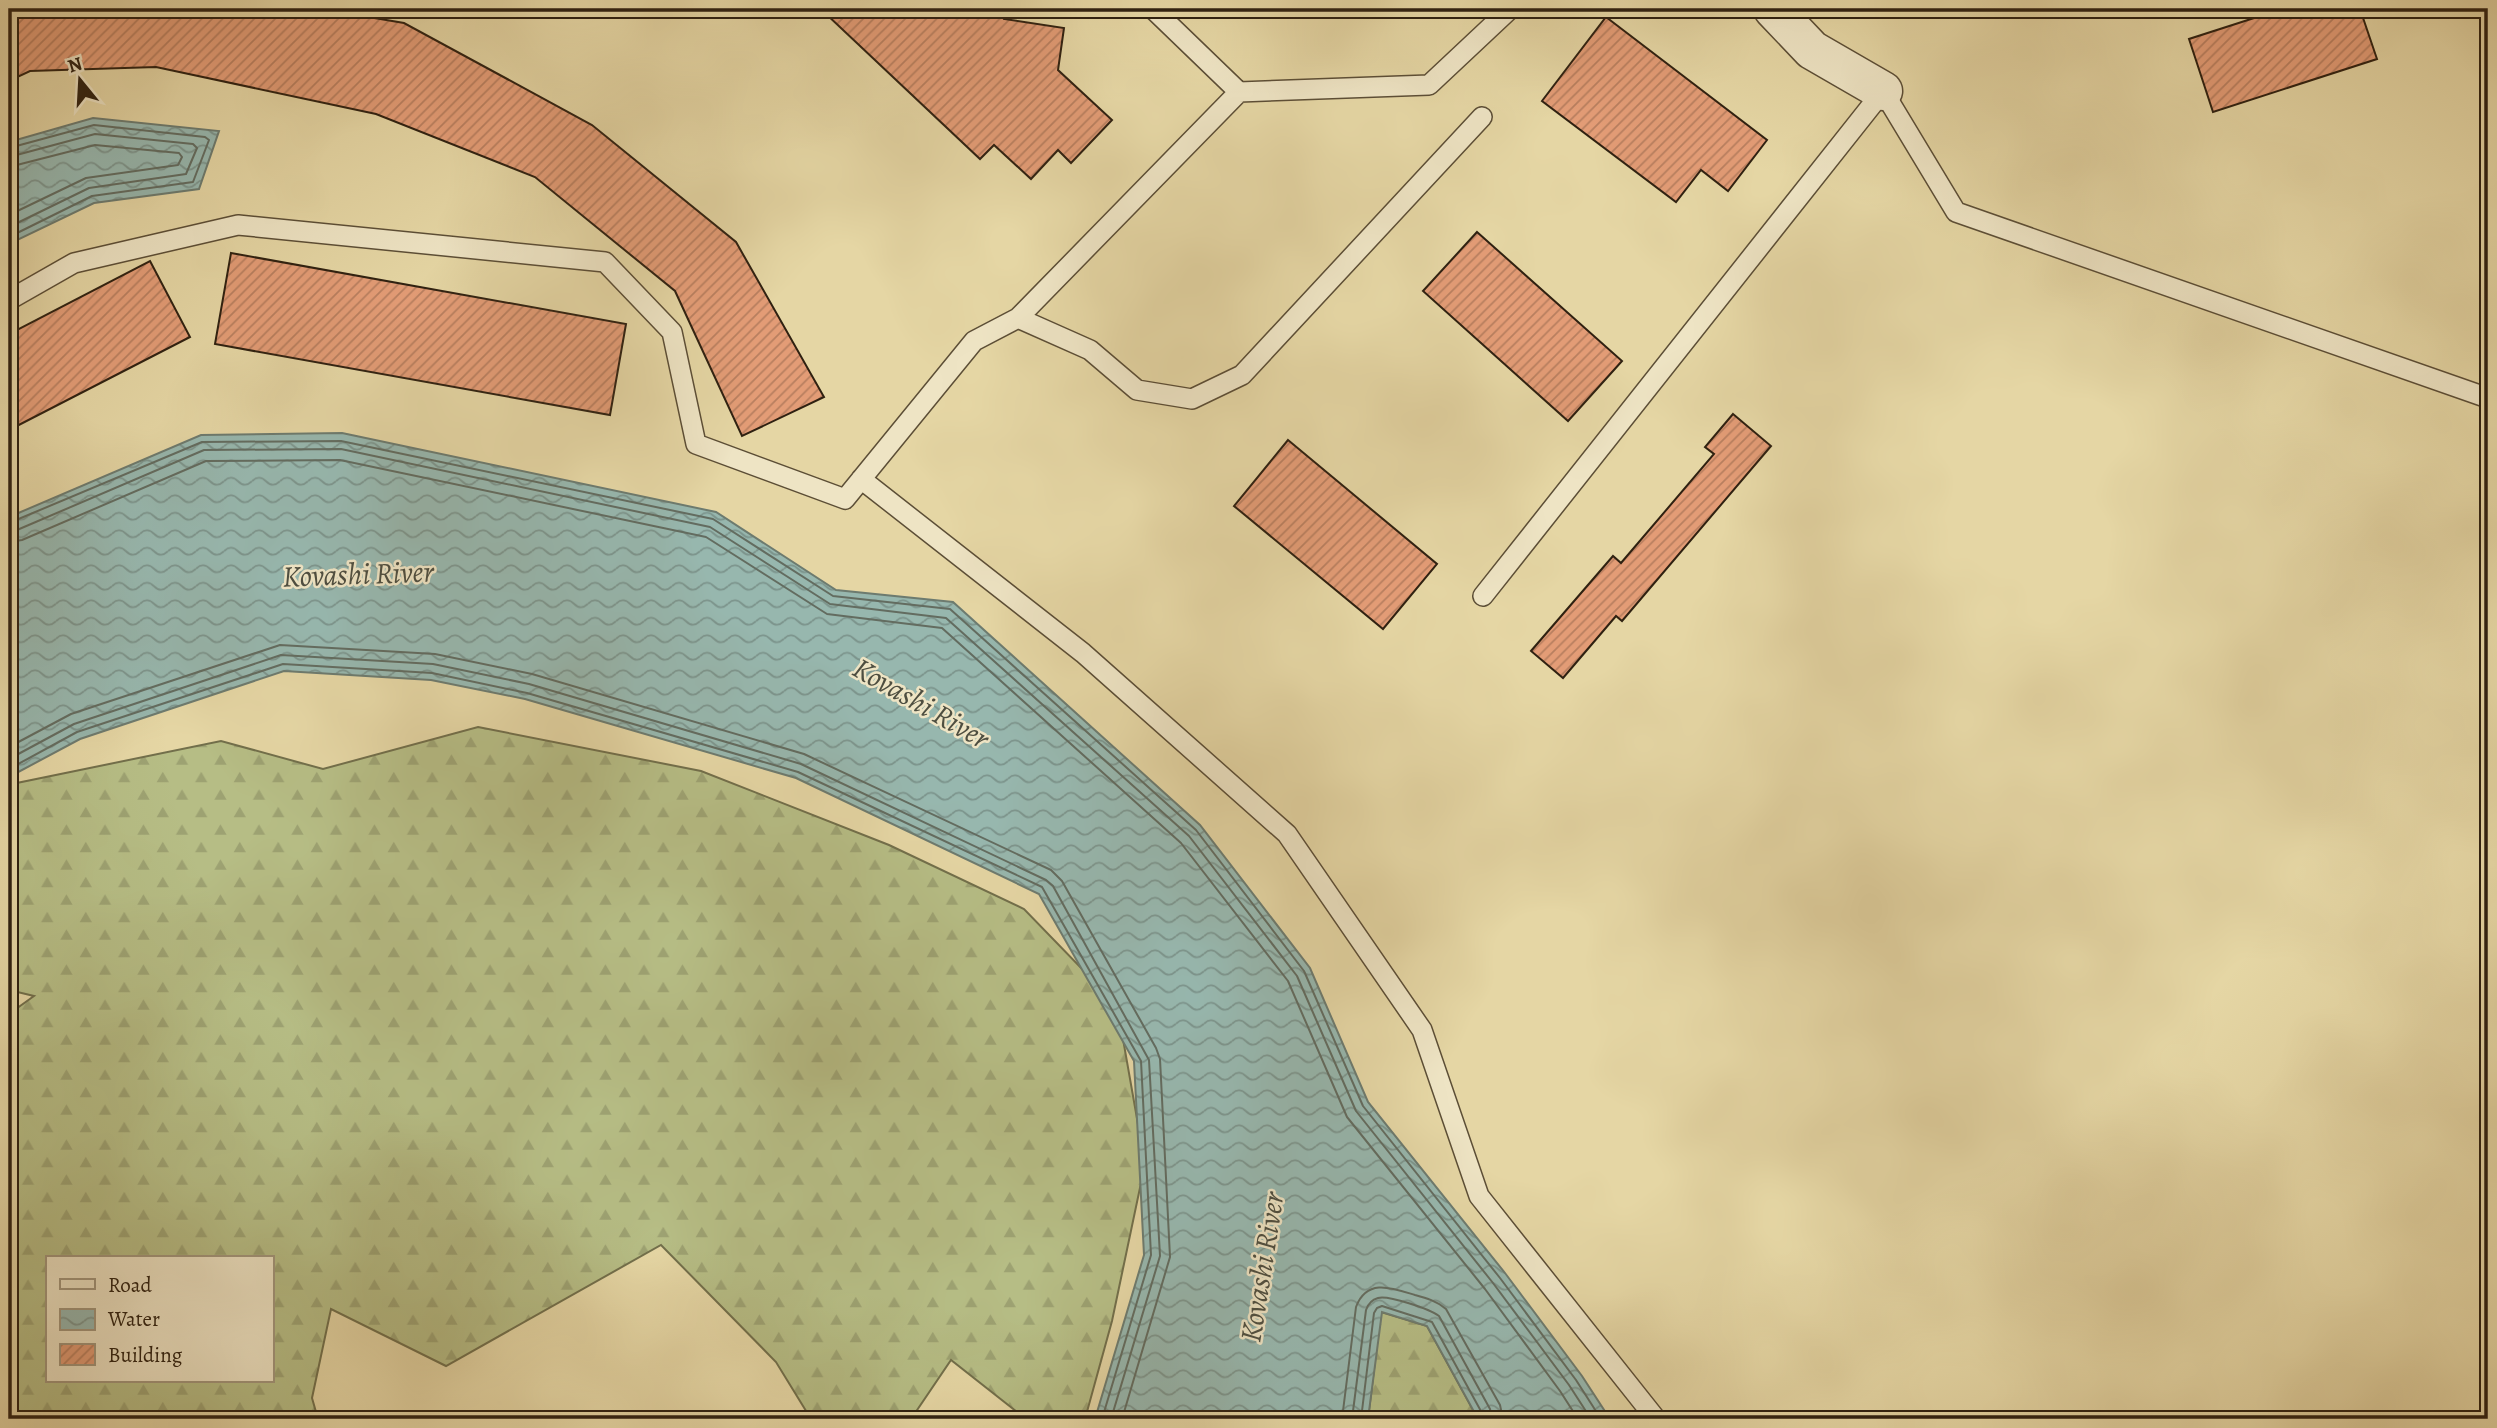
<svg xmlns="http://www.w3.org/2000/svg" width="2497" height="1428" font-family="Alegreya,serif">
<defs>
<pattern id="forest-firs" width="22" height="20" patternUnits="userSpaceOnUse" patternTransform="scale(1.75)"><rect width="22" height="20" fill="#b6bd85"/><path d="M5 1l3.5 6h-7zM16 11l3.5 6h-7z" fill="#9da272"/></pattern>
<pattern id="water-waves" width="16" height="10" patternUnits="userSpaceOnUse" patternTransform="scale(1.75)"><rect width="16" height="10" fill="#97b7ae"/><path d="M0 5q4-4 8 0t8 0" fill="none" stroke="#7c948c"/></pattern>
<pattern id="building-hatch" width="6" height="6" patternUnits="userSpaceOnUse" patternTransform="scale(1.75)"><rect width="6" height="6" fill="#e39c76"/><path d="M-1 1l2-2M0 6l6-6M5 7l2-2" fill="none" stroke="#b87f5f"/></pattern>
</defs>
<rect width="100%" height="100%" fill="#e5d6a4"/>
<filter id="stains"><feTurbulence type="fractalNoise" baseFrequency=".00286" numOctaves="4"/><feColorMatrix values="0 0 0 0 .2 0 0 0 0 .09 0 0 0 0 .02 0 0 0 .5 -.17"/></filter>
<radialGradient id="worn" r=".72"><stop offset=".6" stop-color="#630" stop-opacity="0"/><stop offset="1" stop-color="#630" stop-opacity=".3"/></radialGradient>
<!-- forest -->
<path fill="url(#forest-firs)" stroke="#726f4b" stroke-width="2" fill-rule="evenodd" d="M478 727 701 771 889 845 1024 909 1117 1005 1145 1164 1112 1321 1085 1419H1026L951 1360 911 1419H811L776 1362 661 1245 446 1366 331 1309 312 1398 318 1419H9V1014L34 996 9 990V786L12 784 221 741 323 769ZM47 1258H271V1381H47Z
M1381 1312 1427 1326 1478 1419H1368Z"/>
<!-- water -->
<path fill="url(#water-waves)" stroke="#6d7b6f" stroke-width="2" d="M93 118 219 131 199 189 94 203 9 244V142Z
M342 433 716 512 836 590 953 602 1200 825 1310 968 1368 1102 1505 1273 1582 1376 1610 1419H1478L1427 1326 1382 1312 1368 1419H1095L1144 1255 1134 1061 1039 894 796 778 525 699 431 680 284 671 80 739 9 777V517L201 435Z"/>
<g fill="none" stroke-linecap="round" stroke-linejoin="round">
<!-- shore -->
<path stroke="#636c60" stroke-width="2" d="M9 148 94 125 205 137 209 140 193 182 92 196 9 237
M9 157 95 134 193 144 197 148 186 174 89 188 9 227
M9 167 95 145 179 153 182 157 178 165 86 178 9 215
M9 523 202 442 341 441 713 519 833 596 950 609 1196 830 1304 971 1363 1106 1500 1278 1576 1380 1601 1419
M9 531 17 530 204 450 341 449 710 527 830 604 946 618 1189 836 1297 976 1356 1111 1493 1283 1569 1385 1591 1419
M9 542 22 540 206 461 340 460 706 537 827 614 942 628 1181 843 1288 981 1347 1117 1485 1289 1560 1391 1578 1419
M9 747 71 714 280 645 435 654 532 674 804 754 1051 870 1062 881 1156 1048 1160 1059 1170 1257 1122 1419
M9 759 74 724 281 655 433 664 529 684 801 764 1046 880 1053 886 1149 1060 1160 1256 1111 1419
M9 769 77 732 283 664 432 673 527 693 798 772 1042 887 1141 1061 1151 1255 1102 1419
M1342 1419 1356 1307C1367 1278 1392 1288 1415 1295 1426 1298 1437 1301 1446 1309L1500 1405 1503 1419
M1352 1419 1366 1310C1368 1304 1371 1300 1378 1298 1388 1295 1430 1309 1439 1316L1490 1409 1492 1419
M1361 1419 1374 1313 1377 1308 1382 1306 1432 1322 1482 1413 1483 1419"/>
</g>
<!-- building -->
<path fill="url(#building-hatch)" stroke="#2f2111" stroke-width="2" d="M9 9H321L404 23 592 125 736 242 824 397 742 436 675 291 535 177 376 114 156 67 30 71 9 81Z
M829 9H1005L1004 19 1064 28 1058 70 1112 120 1071 163 1058 150 1031 179 994 145 980 159 825 13Z
M2282 9H2360L2377 59 2213 112 2189 39Z
M1606 17 1767 140 1728 191 1701 170 1676 202 1542 101Z
M1477 232 1622 361 1568 421 1423 291Z
M231 253 626 324 610 415 215 344Z
M150 261 190 337 9 430V334Z
M1733 414 1771 446 1622 621 1616 616 1563 678 1531 651 1613 556 1621 563 1714 454 1705 447Z
M1288 440 1437 564 1383 629 1234 506Z"/>
<g fill="none" stroke-linecap="round" stroke-linejoin="round">
<!-- lane casing -->
<g stroke="#5c4e36" stroke-width="22">
<path id="lane" d="M1239 92 1429 85 1510 9
M9 300 74 263 238 225 605 262 672 332 696 444 845 499 974 341 1018 318 1239 92 1153 9
M1018 318 1090 350 1137 390 1192 399 1242 375 1482 117
M861 479 1083 653 1287 834 1422 1030 1479 1196 1656 1419
M1483 596 1883 91 1956 212 2488 398"/>
</g>
<!-- street casing -->
<g stroke="#5c4e36" stroke-width="41">
<path id="street" d="M1773 9 1812 50 1883 91"/>
</g>
<!-- lane -->
<use href="#lane" stroke="#eee4c4" stroke-width="19"/>
<!-- street -->
<use href="#street" stroke="#eee4c4" stroke-width="38"/>
</g>
<g text-anchor="middle" dominant-baseline="central" stroke-width="5" stroke-linejoin="round" paint-order="stroke">
<!-- water labels -->
<g font-size="30" font-style="italic" fill="#4e4e40" stroke="#eee4c4">
<text transform="translate(358 574) rotate(-2)">Kovashi River</text>
<text transform="translate(921 703) rotate(30)">Kovashi River</text>
<text transform="translate(1262 1267) rotate(-81)">Kovashi River</text>
</g>
</g>
<!-- margin -->
<rect width="2497" height="1428" fill="none" stroke="#e5d6a4" stroke-width="35"/>
<rect x="10" y="10" width="2476" height="1407" fill="none" stroke="#2f2111" stroke-width="3.5"/>
<rect x="18" y="18" width="2462" height="1393" fill="none" stroke="#2f2111" stroke-width="2"/>
<!-- legend -->
<rect x="46" y="1256" width="228" height="126" fill="#eee4c4" stroke="#a2967c" stroke-width="2"/>
<rect x="60" y="1279" width="35" height="10" fill="#eee4c4" stroke="#a2967c" stroke-width="2"/>
<text x="108" y="1292" font-size="21" fill="#2f2111">Road</text>
<rect x="60" y="1309" width="35" height="21" fill="url(#water-waves)" stroke="#a2967c" stroke-width="2"/>
<text x="108" y="1326" font-size="21" fill="#2f2111">Water</text>
<rect x="60" y="1344" width="35" height="21" fill="url(#building-hatch)" stroke="#a2967c" stroke-width="2"/>
<text x="108" y="1362" font-size="21" fill="#2f2111">Building</text>
<!-- north arrow -->
<g transform="translate(80 80) rotate(342)" stroke="#eee4c4" stroke-width="5" paint-order="stroke">
<path d="M0-5L12 26L0 18L-12 26Z" fill="#2f2111"/>
<text y="-10" font-size="19" font-weight="bold" text-anchor="middle" fill="#2f2111">N</text>
</g>
<rect width="100%" height="100%" filter="url(#stains)"/>
<rect width="100%" height="100%" fill="url(#worn)"/>
</svg>
